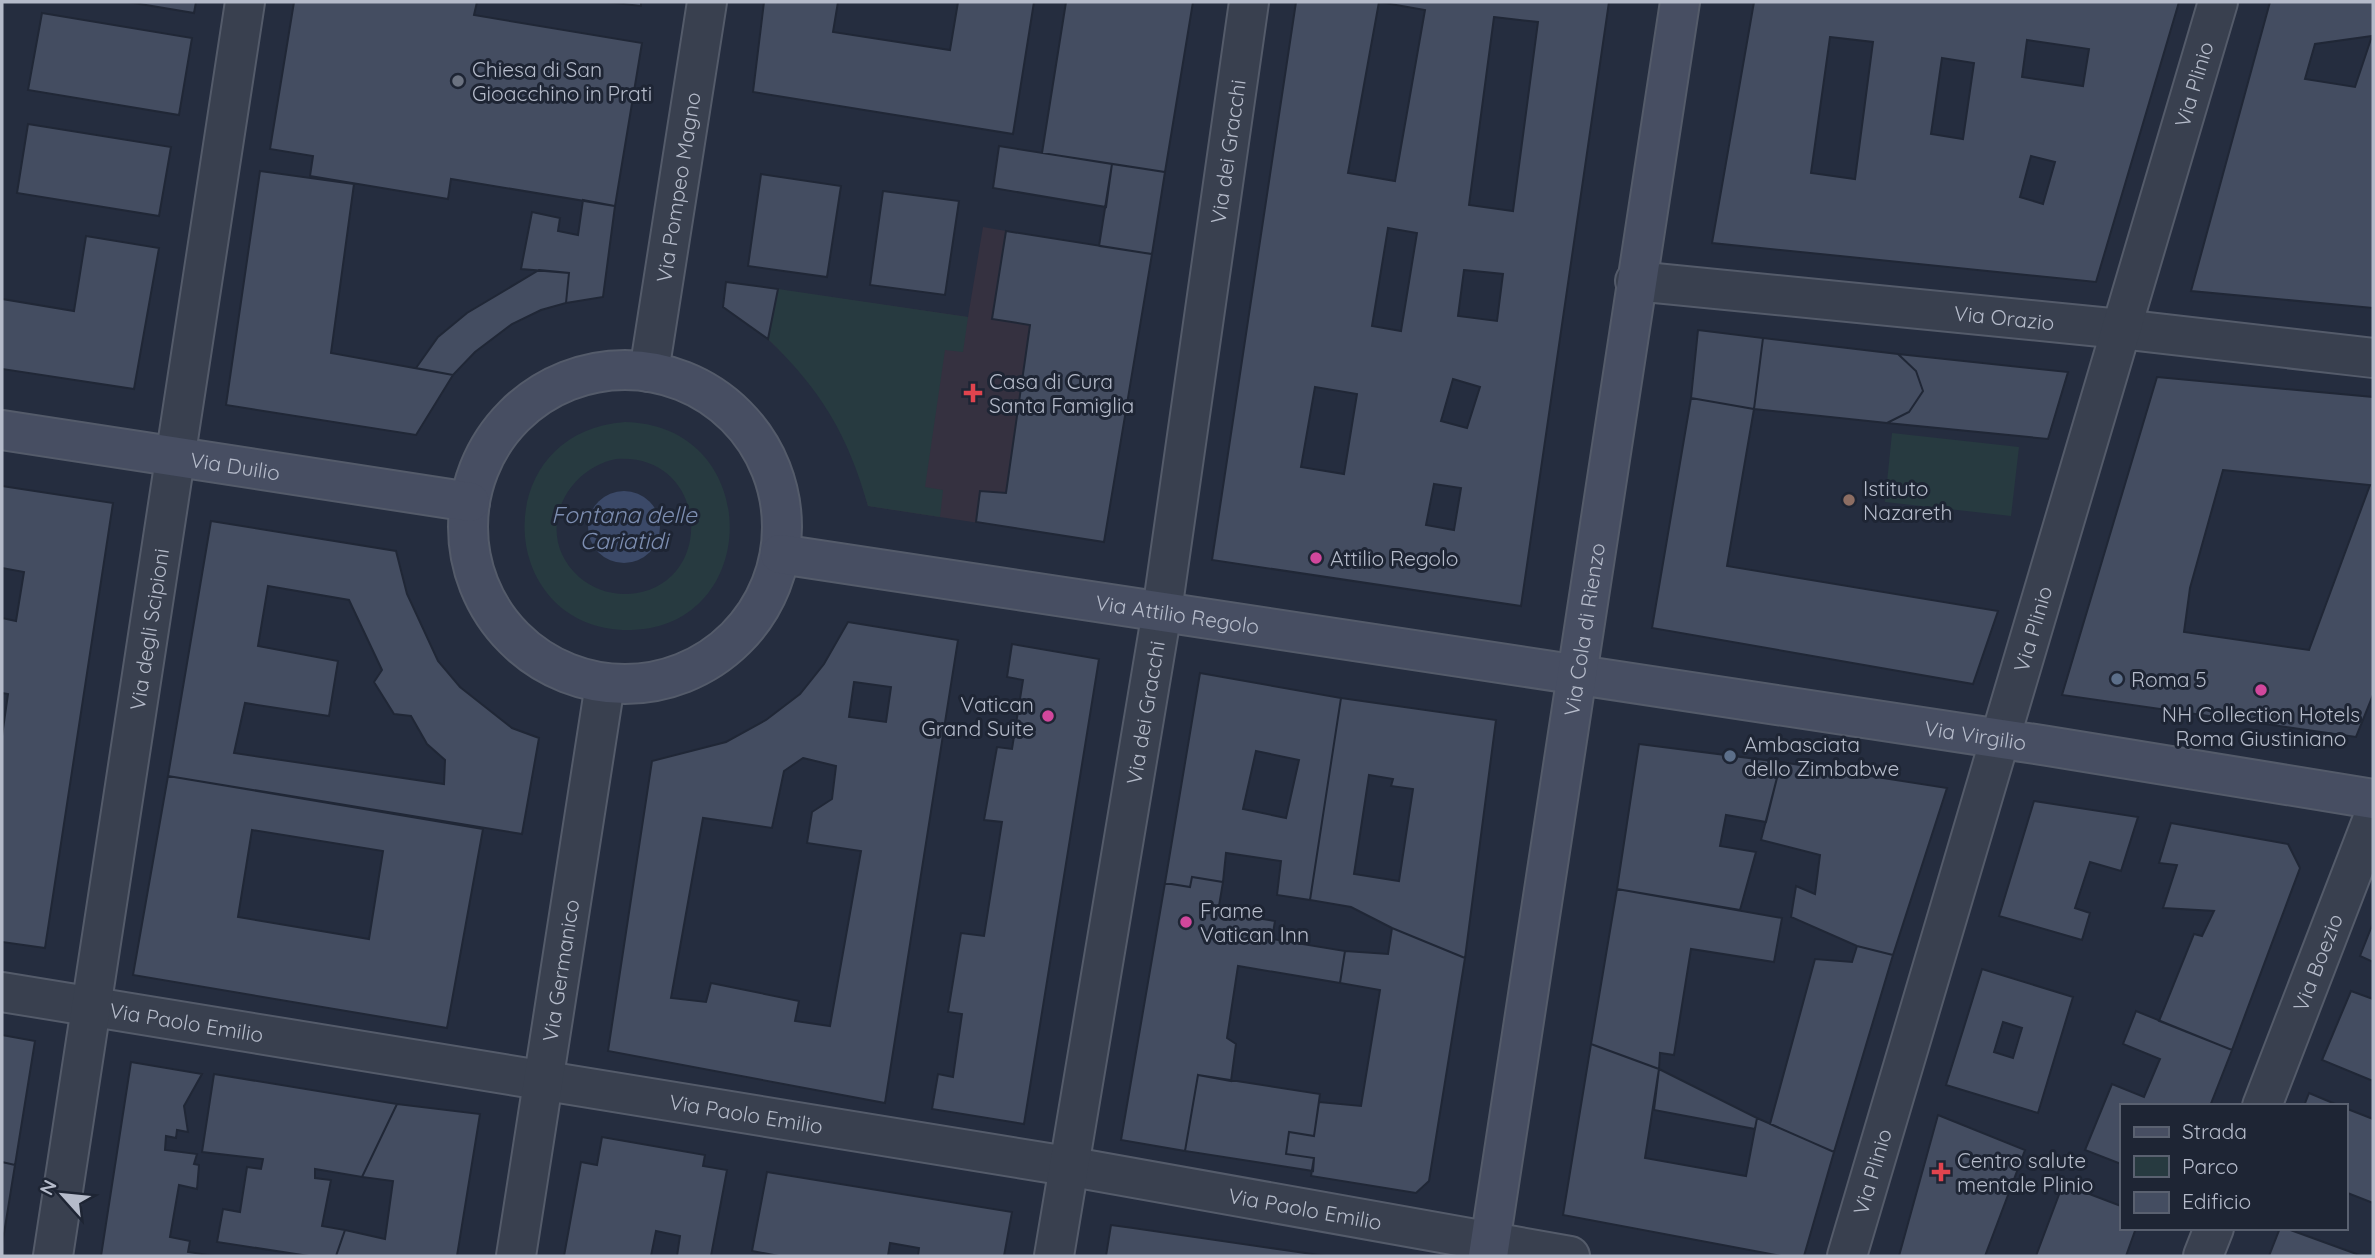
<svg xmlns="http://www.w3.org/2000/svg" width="2375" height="1258" font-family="Quicksand,sans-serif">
<rect width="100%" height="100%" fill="#252d3f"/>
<!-- medical -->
<path fill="#353140" d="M983 227 1006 231 1104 542 868 506 855 460 832 414 803 373 768 339 723 307 726 282 968 317Z"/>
<!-- green -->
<path fill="#273a40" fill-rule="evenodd" d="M778 289 968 317 963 352 945 350 925 487 943 490 940 517 868 506C848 435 821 390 768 339Z
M625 422C764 425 763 626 632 630 495 633 485 432 625 422ZM616 459C710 452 718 588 628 594 610 595 592 588 579 577 534 537 562 470 616 459Z
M1892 433 2019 447 2011 516 1885 502Z"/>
<!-- water -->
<path fill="#3b4968" d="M588 527a36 36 0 1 1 72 0a36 36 0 1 1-72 0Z"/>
<!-- building -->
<path fill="#444d61" stroke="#202736" stroke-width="2" fill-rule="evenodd" d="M128 2H196L194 13Z
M294 2H477L474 15 642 43 615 206 451 179 448 199 310 176 313 156 270 149Z
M606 2H641V6Z
M764 2H838L833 32 950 50 958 2H1034L1013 134 753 92Z
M1066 2H1193L1165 172 1042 153Z
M1296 2H1609L1521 606 1212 560ZM1379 2 1425 10 1395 181 1348 173ZM1494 17 1538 22 1513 211 1469 205ZM1388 228 1417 233 1401 331 1372 326ZM1464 270 1503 274 1497 321 1458 316ZM1453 379 1480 387 1467 428 1441 421ZM1315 387 1357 394 1344 474 1301 467ZM1434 484 1461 488 1454 530 1426 525Z
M1754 2H2179L2096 282 1712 243ZM1830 37 1873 42 1855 179 1811 173ZM2027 40 2089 49 2083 86 2022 77ZM1942 58 1974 63 1963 139 1931 134ZM2031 156 2055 162 2043 204 2020 197Z
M2270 2H2373V308L2191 291ZM2372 36 2355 87 2305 79 2315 44Z
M42 13 192 38 179 115 28 90Z
M28 124 171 147 159 216 17 193Z
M999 146 1112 164 1106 207 993 188Z
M1112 164 1165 172 1152 254 1099 246Z
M260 171 354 184 331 353 453 375 416 435 226 405Z
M761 174 841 186 827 277 748 266Z
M883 191 959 201 945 295 870 285Z
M583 200 615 206 603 297 566 303 569 273 521 269 532 212 560 218 558 231 578 235Z
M1006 231 1152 254 1104 542 976 522 980 491 1006 493 1030 325 992 319Z
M86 236 159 248 134 389 2 369V299L74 311Z
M539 270 569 273 566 303 541 310 512 324 475 352 453 375 416 368 438 337 467 313Z
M726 282 778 289 768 339 723 307Z
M1698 330 1763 338 1754 409 1691 398Z
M1763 338 1898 354 1916 371 1923 391 1909 412 1887 423 1754 409Z
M1898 354 2068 372 2048 439 1887 423 1909 412 1923 391 1916 371Z
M2157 377 2373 397V695L2356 737 2062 695ZM2223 470 2370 485 2309 650 2184 632 2190 588Z
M1691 398 1754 409 1727 566 1998 611 1973 684 1652 628Z
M2 486 113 503 45 948 2 942V736L8 694 2 693V618L16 621 24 572 2 568Z
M211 521 396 551 407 594 438 661 460 687 512 728 539 738 522 834 168 776ZM268 586 349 600 382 670 374 682 394 714 411 716 427 744 445 760 444 784 234 753 245 703 329 716 338 661 258 646Z
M848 622 958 640 885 1103 608 1051 652 761 726 742 766 720 800 694 824 664ZM854 682 891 687 886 722 849 717ZM803 758 836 766 832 799 812 812 807 843 861 851 830 1026 795 1021 799 1001 711 983 706 1002 671 998 703 818 772 828 784 771Z
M1012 644 1099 659 1024 1124 932 1109 938 1074 953 1077 962 1014 948 1012 961 933 984 936 1002 822 984 820 997 747 1012 749 1023 680 1007 677Z
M1200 673 1341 698 1310 900 1277 895 1281 861 1226 853 1223 882 1192 877 1190 887 1165 883ZM1256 751 1299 760 1286 818 1243 809Z
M1341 698 1496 720 1465 958 1392 928 1351 907 1310 900ZM1369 775 1393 779 1391 786 1413 789 1399 881 1354 874Z
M1639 744 1781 762 1766 822 1726 815 1720 846 1756 852 1740 910 1617 889Z
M1781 762 1947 788 1893 955 1857 946 1791 917 1796 886 1815 894 1820 855 1761 840Z
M168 776 483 829 447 1028 133 975ZM252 830 383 851 369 939 238 917Z
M2034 801 2138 817 2121 871 2090 862 2075 908 2090 913 2082 940 1999 916Z
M2171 823 2288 844 2300 868 2232 1050 2159 1021 2194 934 2202 936 2214 911 2163 908 2177 865 2159 863Z
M1192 877 1223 882 1218 912 1275 921 1272 939 1345 951 1340 983 1238 966 1227 1038 1236 1044 1231 1081 1198 1075 1185 1151 1121 1140 1165 883 1190 887Z
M1617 889 1782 918 1774 962 1691 949 1674 1055 1660 1053 1659 1069 1591 1044Z
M2373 923V962L2360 956Z
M1392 928 1465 958 1429 1181 1416 1193 1311 1176 1314 1158 1286 1154 1289 1132 1314 1136 1319 1102 1361 1106 1380 990 1340 983 1345 951 1388 954Z
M1857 946 1893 955 1834 1152 1770 1124 1815 959 1852 962Z
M1982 969 2073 997 2038 1113 1946 1085ZM2003 1022 2022 1028 2013 1058 1994 1052Z
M2351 991 2373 999V1081L2322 1060Z
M2136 1011 2232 1050 2210 1106H2121V1164L2085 1150 2112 1084 2144 1097 2160 1059 2123 1044Z
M2 1035 35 1041 15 1165 2 1162Z
M1591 1044 1659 1069 1645 1158 1746 1176 1757 1118 1834 1152 1804 1256H1781L1563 1215Z
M131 1062 202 1074 184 1106 188 1132 177 1130 176 1138 166 1136 165 1150 197 1154 194 1164 199 1165 197 1189 179 1185 170 1237 190 1241 188 1252 215 1256H101Z
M1659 1069 1757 1118 1755 1129 1654 1110Z
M214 1074 397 1104 362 1177 315 1169V1178L331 1180 322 1226 345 1230 336 1256H309L217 1242 223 1209 240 1212 247 1167 261 1169 263 1159 202 1152Z
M1198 1075 1320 1094 1314 1136 1289 1132 1286 1154 1314 1158 1313 1171 1185 1151Z
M2309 1093 2340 1106H2304Z
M397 1104 480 1114 457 1256H336L345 1230 385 1239 393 1181 362 1177Z
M2345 1108 2373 1119V1203L2345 1192Z
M1938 1115 2025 1150 1985 1256H1899Z
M602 1137 705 1155 703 1166 727 1170 711 1256H677L680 1236 656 1231 651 1256H564L581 1162 597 1165Z
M2 1162 15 1165 2 1246Z
M767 1172 1012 1212 1004 1256H918L919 1248 890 1243 888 1256H779L752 1251Z
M2063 1184 2121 1206V1228H2136L2126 1256H2036Z
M1111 1225 1133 1228 1326 1256H1106Z
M2280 1228H2285L2362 1256H2269Z"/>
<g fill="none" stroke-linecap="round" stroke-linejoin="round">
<!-- street casing -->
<g stroke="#545b6a" stroke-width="42">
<g id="street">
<path id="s1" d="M1635 281 2121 329 2373 358"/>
<path id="s2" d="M649 372 707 2"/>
<path id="s3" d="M2 992 1067 1166 1570 1256"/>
<path id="s4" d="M2262 1106 2373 818"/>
<path id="s5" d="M53 1256 245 2"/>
<path id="s6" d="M516 1256 605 684"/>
<path id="s7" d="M1054 1256 1162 611 1249 2"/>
<path id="s8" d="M1847 1256 2218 2"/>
<path d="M2203 1256 2214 1228"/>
</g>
</g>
<!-- secondary casing -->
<g stroke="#545b6a" stroke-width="42">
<g id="secondary">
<circle cx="625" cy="527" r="157"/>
<path id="s9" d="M2 430 470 502"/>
<path id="s10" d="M780 554 2048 746 2373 799"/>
<path id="s11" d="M1488 1256 1680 2"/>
</g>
</g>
<!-- street -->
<use href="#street" stroke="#39404f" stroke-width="38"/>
<!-- secondary -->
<use href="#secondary" stroke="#474e62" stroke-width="38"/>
</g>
<!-- markers -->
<circle fill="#6b7280" stroke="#1e2534" stroke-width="2.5" cx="458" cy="81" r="7"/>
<g fill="#e0444e" stroke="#1e2534" stroke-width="2.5">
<path d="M969.5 382.5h7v7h7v7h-7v7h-7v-7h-7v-7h7z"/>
<path d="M1937.5 1161.5h7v7h7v7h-7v7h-7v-7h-7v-7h7z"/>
</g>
<circle fill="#8d6e63" stroke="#1e2534" stroke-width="2.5" cx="1849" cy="500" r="7"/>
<g fill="#d1479c" stroke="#1e2534" stroke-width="2.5">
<circle cx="1316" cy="558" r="7"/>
<circle cx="2261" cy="690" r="7"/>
<circle cx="1048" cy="716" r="7"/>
<circle cx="1186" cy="922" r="7"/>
</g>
<g fill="#5c6f8a" stroke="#1e2534" stroke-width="2.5">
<circle cx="2117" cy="679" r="7"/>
<circle cx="1730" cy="756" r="7"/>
</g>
<g text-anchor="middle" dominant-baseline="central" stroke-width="6" stroke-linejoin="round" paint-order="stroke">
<!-- poi labels -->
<g font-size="21" fill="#b5bbca" stroke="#1e2534" text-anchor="start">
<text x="472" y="69">Chiesa di San<tspan x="472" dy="24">Gioacchino in Prati</tspan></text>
<text x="989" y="381">Casa di Cura<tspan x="989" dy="24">Santa Famiglia</tspan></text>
<text x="1863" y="488">Istituto<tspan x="1863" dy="24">Nazareth</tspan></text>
<text x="1330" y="558">Attilio Regolo</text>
<text x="2131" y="679">Roma 5</text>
<text x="1034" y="704" text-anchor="end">Vatican<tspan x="1034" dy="24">Grand Suite</tspan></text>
<text x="2261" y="714" text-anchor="middle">NH Collection Hotels<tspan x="2261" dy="24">Roma Giustiniano</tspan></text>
<text x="1744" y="744">Ambasciata<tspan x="1744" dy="24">dello Zimbabwe</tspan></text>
<text x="1200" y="910">Frame<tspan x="1200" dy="24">Vatican Inn</tspan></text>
<text x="1957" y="1160">Centro salute<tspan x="1957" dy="24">mentale Plinio</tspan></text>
</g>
<!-- street labels -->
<g font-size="21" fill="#b5bbca" stroke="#1e2534">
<text stroke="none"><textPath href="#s8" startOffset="1222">Via Plinio</textPath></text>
<text stroke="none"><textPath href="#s7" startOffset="1118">Via dei Gracchi</textPath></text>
<text stroke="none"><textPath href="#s2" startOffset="187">Via Pompeo Magno</textPath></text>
<text stroke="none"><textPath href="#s1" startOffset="371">Via Orazio</textPath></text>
<text stroke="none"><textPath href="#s9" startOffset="236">Via Duilio</textPath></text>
<text stroke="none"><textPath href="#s10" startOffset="402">Via Attilio Regolo</textPath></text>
<text stroke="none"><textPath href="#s5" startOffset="634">Via degli Scipioni</textPath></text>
<text stroke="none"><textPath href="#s11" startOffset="634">Via Cola di Rienzo</textPath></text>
<text stroke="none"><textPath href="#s8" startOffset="654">Via Plinio</textPath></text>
<text stroke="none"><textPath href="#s7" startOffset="551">Via dei Gracchi</textPath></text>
<text stroke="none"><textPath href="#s10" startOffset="1209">Via Virgilio</textPath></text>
<text stroke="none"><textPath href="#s4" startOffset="154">Via Boezio</textPath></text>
<text stroke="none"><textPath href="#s6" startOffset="289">Via Germanico</textPath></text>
<text stroke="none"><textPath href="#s3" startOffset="187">Via Paolo Emilio</textPath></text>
<text stroke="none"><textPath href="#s3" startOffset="754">Via Paolo Emilio</textPath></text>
<text stroke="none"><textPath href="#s8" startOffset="88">Via Plinio</textPath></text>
<text stroke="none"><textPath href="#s3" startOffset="1321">Via Paolo Emilio</textPath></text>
</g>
<!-- water labels -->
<g font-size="23" font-style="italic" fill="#7d8eb1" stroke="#1e2534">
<text x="624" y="514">Fontana delle<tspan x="624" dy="26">Cariatidi</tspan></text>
</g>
</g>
<!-- border -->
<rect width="2375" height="1258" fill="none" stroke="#b5bbca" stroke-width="7"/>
<!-- legend -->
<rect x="2120" y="1104" width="228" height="126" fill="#1e2534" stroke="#5a6170" stroke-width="2"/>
<rect x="2134" y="1127" width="35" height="10" fill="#474e62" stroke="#5a6170" stroke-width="2"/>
<text x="2182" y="1139" font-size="21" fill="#b5bbca">Strada</text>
<rect x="2134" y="1156" width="35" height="21" fill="#273a40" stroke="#5a6170" stroke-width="2"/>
<text x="2182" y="1174" font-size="21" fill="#b5bbca">Parco</text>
<rect x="2134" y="1192" width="35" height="21" fill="#444d61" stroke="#5a6170" stroke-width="2"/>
<text x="2182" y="1209" font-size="21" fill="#b5bbca">Edificio</text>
<!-- north arrow -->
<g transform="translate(63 1195) rotate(297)" stroke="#1e2534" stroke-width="5" paint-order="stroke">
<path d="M0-5L12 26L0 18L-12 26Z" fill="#b5bbca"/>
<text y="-10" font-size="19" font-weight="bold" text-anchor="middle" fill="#b5bbca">N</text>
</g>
</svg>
